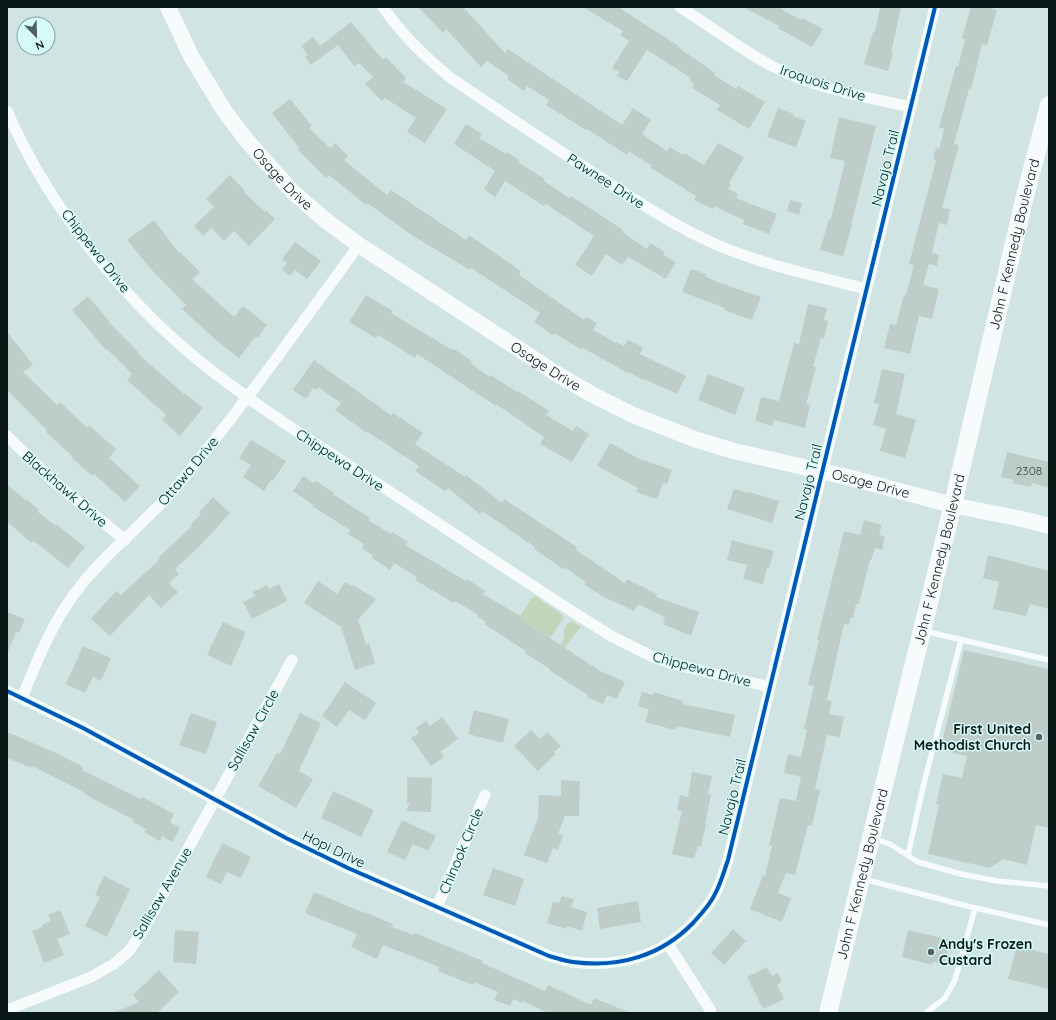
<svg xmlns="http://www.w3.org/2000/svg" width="1056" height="1020" font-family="Quicksand,sans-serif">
<rect width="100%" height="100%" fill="#d0e5e3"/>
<!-- green -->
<path fill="#c3d5ba" d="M535 596 564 616 563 619 550 638 528 623 518 638 512 634 522 618 520 616 532 598Z
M572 621 581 627 564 648 554 655C557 651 560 646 563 641 567 633 559 627 572 621Z"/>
<!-- building -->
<path fill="#becdc8" d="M418 7H463L505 53 508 49 622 125 633 108 651 120 642 134 667 151 670 147 683 155 684 153 704 165 718 143 744 157 729 183 731 184 728 189 738 194 736 198 777 214 769 234 743 224 744 220 714 206 713 209 694 200 696 196 651 168 652 166 629 151 627 155 587 129 586 130 546 105 549 100 527 86 524 91 507 79 509 76 487 61 481 67 446 29 443 33Z
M583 7H618L680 47 679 48 715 73 714 75 736 89 738 86 765 102 749 129 717 110 720 105 692 88 694 84 689 80 691 78 647 50 627 81 617 76 619 72 612 68 629 41 620 35 623 31Z
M743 7H778L801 20 802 18 823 29 812 47 778 28 779 26Z
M880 7H901L891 53H893L888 71 864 64 873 32H875Z
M971 7H986L997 10 987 45 982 44 971 90 969 89 954 144 959 145 942 208 950 209 947 225 939 223 932 253 939 255 937 266 929 264 923 285 939 289 932 319 919 316 910 354 884 348 890 324 896 325 904 295H906L914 265 909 264 936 160 933 159 936 148 939 149 944 129 939 127 956 66 958 67 965 39 962 38Z
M351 22 383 60 386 57 406 78 403 82 447 109 425 143 407 132 416 118 385 98 382 101 365 84 373 77 359 63 354 66 338 45 311 65 305 57 308 55 301 46 313 37 320 46Z
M290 99 312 126 309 128 330 148 335 143 348 156 344 160 387 195 391 190 466 240 469 235 521 271 519 275 584 320 586 317 597 323 593 330 616 343V342L624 346 628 340 643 347 640 354 686 376 677 394 644 379 643 380 628 372V373L583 348 582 350 554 333 553 335 534 322 540 313 471 268 470 270 413 236 367 203 366 205 329 175 326 178 298 150 299 148 272 113Z
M778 108 794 114 793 116 806 121 796 147 767 137Z
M839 117 876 126 851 225H852L843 256 820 250 829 219H831L845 161 830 158Z
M466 124 482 134 479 138 506 154 507 152 519 160 518 162 545 179 544 181 569 198 571 196 605 218 623 230 622 232 647 249 650 243 665 252 663 255 676 262 666 279 628 257 622 265 606 254 592 276 575 265 594 236 546 204 544 206 505 181 495 197 484 189 495 171 454 144Z
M230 175 245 191 244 192 265 212 266 210 275 219 249 246 234 231 224 241 211 228 203 236 194 226 214 207 206 199Z
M790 200 802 203 799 215 787 211Z
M154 220 179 253 180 252 200 272 192 279 234 317 243 306 267 325 258 338 256 336 239 358 217 341 182 309 186 305 150 268 127 240Z
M295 242 321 261 307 279 295 270 290 276 282 270 287 263 282 259Z
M691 269 706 274 705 276 717 282 761 297 752 320 724 310 725 308 682 292Z
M366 295 393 311 391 313 452 350 454 349 472 361 470 363 490 377 491 375 517 392 518 391 549 411 546 415 573 431 576 426 589 434 572 462 540 444 544 437 496 404V406L417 354 415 358 378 335 376 338 349 322Z
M88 296 109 321H108L138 352 137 353 184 394 185 393 203 408 180 436 162 420 166 415 127 380 132 374 107 349 106 350 72 310Z
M808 304 827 308 824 320 828 321 824 339 821 338 813 367H816L806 404 810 405 805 428 774 420 772 426 755 421 761 397 779 401 794 343 799 344Z
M7 332 33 365 23 372 57 405 60 402 87 428 90 426 116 449 109 458 140 486 125 502 94 474 92 476 72 458 73 457 46 432 47 430 7 390Z
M314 360 392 416 393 413 423 433 415 444 465 477 466 475 502 503 504 499 577 547 576 550 625 583 627 579 657 594 656 597 699 612 691 636 663 624 665 617 638 604 634 611 602 596 584 584 586 582 564 567 563 569 534 549 535 547 482 511 480 514 448 488 445 491 415 471 419 466 368 432 367 433 335 410 341 403 318 387 317 390 313 388 306 399 293 390Z
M882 369 905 374 896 414 916 420 905 458 880 451 886 429 873 425 879 404 874 403Z
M708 374 745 388 735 415 698 400Z
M251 440 286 461 273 481 271 480 264 491 243 477 251 465 239 458Z
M610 443 640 459 672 470 667 484 663 483 657 499 636 492 638 488 597 466Z
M1007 452 1049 462V488L1032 483 1031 487 1013 483 1014 480 1001 477Z
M303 476 314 483 316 481 334 493 333 494 370 518 368 520 391 534 392 532 408 542 405 545 466 581 467 579 485 591 483 594 522 617 521 619 600 671 625 682 617 699 607 695 603 704 587 697 588 695 549 670 550 669 525 653 526 651 484 624 486 622 477 616V614L455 601 454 603 415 580 417 577 394 563 390 570 372 558 373 556 362 548 364 544 348 534 350 530 312 506 313 505 293 491Z
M7 484 25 500 26 499 39 510 38 512 56 526 57 525 85 547 68 568 34 541 32 543 7 522Z
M734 489 749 493V492L779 501 772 523 727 509Z
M213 497 230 513 198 548 175 569 179 574 169 583 178 592 161 608 149 595 110 636 91 619 116 591 121 595 160 559 158 558 192 526 191 524 201 514 199 512Z
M864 520 882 525 879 535 885 537 882 550 875 548 871 560H870L859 604H856L853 618 851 617 849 625 844 624 827 700 832 701 829 714 844 717 840 737 827 735 815 789 820 790 812 826 808 825 795 875 786 873 778 893 791 898 782 922 750 909 763 875 765 876 772 846H769L780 798 796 801 801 777 784 773 788 754 801 757 807 730 804 729 814 686 808 685 819 640H817L844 531 860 535Z
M732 540 774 551 769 568H767L763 584 743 579 747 565 727 560Z
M988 555 1049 571V609L1030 604 1026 616 993 609 999 582 983 578Z
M318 581 337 594 345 582 352 586 353 585 376 599 358 620 366 644 369 643 375 663 355 670 341 627 304 603Z
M279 584 287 601 252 619 243 602 255 596 253 592 267 585 269 589Z
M7 612 25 619 19 633 16 632 7 654Z
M223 622 246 632 231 666 207 655Z
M83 646 111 658 101 681 93 677 85 693 66 684Z
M964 650 1049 669V828L1036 825 1027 865 1003 859 990 868 928 854 939 805 936 804 943 774 962 778 967 756 952 753 943 738Z
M345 682 376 703 365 720 349 710 337 727 322 716Z
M642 692 653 695 654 692 683 701V704L735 715 730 737 677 726 675 730 645 722 649 710 638 706Z
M474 710 509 719 503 743 468 734Z
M191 713 217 722 206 754 179 745Z
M300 713 321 723 299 771 313 779 296 808 258 786 277 753 280 754Z
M442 717 458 739 440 752 444 757 431 766 411 738 419 733 416 728 426 721 430 726Z
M531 730 540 739 547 732 561 746 554 752 556 754 538 771 514 746Z
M7 732 54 752 83 767 82 770 141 799 142 797 174 814 170 822 180 828 172 842 162 836 160 841 144 832 146 829 133 822 134 820 84 794 85 793 33 766 32 768 7 758Z
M692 772 712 776 708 794H711L705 825H706L701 846H698L694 859 672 854 682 811 677 810 680 795 688 797Z
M407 777 432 778 431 812 406 811 410 803H407Z
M561 780 580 781 579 816H565L558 834 563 835 558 850 553 848 547 863 524 855 538 818 539 795 562 796 561 794Z
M333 791 374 810 361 837 321 818Z
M402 820 436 836 428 851 413 844 405 860 387 852Z
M222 843 251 857 241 878 227 872 221 884 206 877Z
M493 868 524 879 515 906 483 895Z
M104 876 130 889 107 937 85 926 100 897 95 895Z
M314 892 367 914V913L393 924 392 927 414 935 415 933 483 961 482 963 545 991 548 985 591 1005 594 998 631 1013H548L522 1001V1003L513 999 510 1006 494 1000 498 992 474 982 473 985 438 971 439 967 383 945 377 959 351 947 357 934 305 913Z
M562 896 574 899 571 907 587 912 582 931 567 926 566 929 547 923 553 902 559 903Z
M638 901 641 922 600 929 597 908Z
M60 910 70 934 57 939 64 955 44 963 32 931 42 927V925L51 921 48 915Z
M733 929 746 941 724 965 711 953Z
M175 930 199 932 196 964 173 962Z
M908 930 951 940 944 964 933 962 932 965 902 957Z
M1017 946 1049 954V989L1008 979Z
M767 967 772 976 778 973 782 982 777 985 784 999 763 1009 747 977Z
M159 970 179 992 157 1013H113L139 1002 133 995Z"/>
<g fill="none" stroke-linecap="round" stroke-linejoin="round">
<!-- lane -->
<path stroke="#f8fbfb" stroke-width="5.5" d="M924 631 1049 660
M874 839 890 844 918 862 961 874 997 881 1049 886
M908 855 923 787 961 640
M863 879 963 905 1049 925
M926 1013 945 998 955 980 975 908"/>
<!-- street -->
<path stroke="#f8fbfb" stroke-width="11" d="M383 7C401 34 425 57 451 78 497 110 545 141 592 172 632 198 672 225 715 244 764 265 815 276 866 289
M680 7C710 26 739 48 770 65 813 88 864 97 911 107
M7 111C50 210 130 309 216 374 272 417 333 455 392 493 465 541 537 590 611 636L651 656 673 664 770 687
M7 436 54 482 125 540
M7 691 83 728 286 838 348 868 549 956C557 958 565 961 573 962 619 968 661 956 693 923 701 914 710 905 715 894 721 883 724 871 728 860L935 7
M22 698C37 661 51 625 75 593 106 551 150 520 183 479 245 404 301 324 359 245
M437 907 485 795
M668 944 711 1011
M7 1010 91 977 114 964 129 951 142 932 292 660"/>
<!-- secondary -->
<path stroke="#f8fbfb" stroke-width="16" id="s1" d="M168 7 191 56 225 112 248 142 293 192 325 220 359 245 557 374 593 395 633 415 697 440 734 451 851 478 952 505 1027 520 1049 526"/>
<!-- primary -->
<path stroke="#f8fbfb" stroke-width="18" id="s2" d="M828 1013 948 525 1025 196 1049 105"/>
<!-- cycleway casing -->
<g stroke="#d5fbf9" stroke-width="6">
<path id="cycleway" d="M7 691 83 728 286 838 348 868 549 956C557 958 565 961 573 962 619 968 661 956 693 923 701 914 710 905 715 894 721 883 724 871 728 860L935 7"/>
</g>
<!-- cycleway -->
<use href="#cycleway" stroke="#0057b8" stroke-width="4"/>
</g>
<!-- markers -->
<g fill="#4f605f" stroke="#d5fbf9" stroke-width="1.5">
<circle cx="1039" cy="737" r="4"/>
<circle cx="931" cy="952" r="4"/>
</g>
<g text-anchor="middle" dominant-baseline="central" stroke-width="3" stroke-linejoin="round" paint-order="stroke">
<!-- number labels -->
<g font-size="12" fill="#384645">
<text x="1029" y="470">2308</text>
</g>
<!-- street labels -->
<g font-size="14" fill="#0a1818" stroke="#d5fbf9">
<text transform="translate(823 83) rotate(18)">Iroquois Drive</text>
<text transform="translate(885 168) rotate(-76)">Navajo Trail</text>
<text stroke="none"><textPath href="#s1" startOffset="208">Osage Drive</textPath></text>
<text transform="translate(606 181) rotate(33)">Pawnee Drive</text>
<text stroke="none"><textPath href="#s2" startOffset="791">John F Kennedy Boulevard</textPath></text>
<text transform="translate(96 251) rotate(52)">Chippewa Drive</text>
<text stroke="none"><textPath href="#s1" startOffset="532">Osage Drive</textPath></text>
<text transform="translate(340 460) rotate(33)">Chippewa Drive</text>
<text transform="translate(188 471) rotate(-50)">Ottawa Drive</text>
<text transform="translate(808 482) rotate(-76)">Navajo Trail</text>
<text stroke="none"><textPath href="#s1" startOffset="880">Osage Drive</textPath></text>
<text transform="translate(65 489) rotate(41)">Blackhawk Drive</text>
<text stroke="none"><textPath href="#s2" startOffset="467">John F Kennedy Boulevard</textPath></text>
<text transform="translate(702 669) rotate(15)">Chippewa Drive</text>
<text transform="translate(253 730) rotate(-61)">Sallisaw Circle</text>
<text transform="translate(732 797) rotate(-76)">Navajo Trail</text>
<text transform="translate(334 849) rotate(26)">Hopi Drive</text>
<text transform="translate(461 851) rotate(-67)">Chinook Circle</text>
<text stroke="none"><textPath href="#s2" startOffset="143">John F Kennedy Boulevard</textPath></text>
<text transform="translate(162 893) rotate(-60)">Sallisaw Avenue</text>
</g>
<!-- poi labels -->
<g font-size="14" font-weight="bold" fill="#0a1818" stroke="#d5fbf9" text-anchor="end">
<text x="1031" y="729">First United<tspan x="1031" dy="16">Methodist Church</tspan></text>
<text x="939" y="944" text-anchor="start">Andy's Frozen<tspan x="939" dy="16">Custard</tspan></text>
</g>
</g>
<!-- border -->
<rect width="1056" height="1020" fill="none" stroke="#0a1818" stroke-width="16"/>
<!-- north arrow -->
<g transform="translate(36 36) rotate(157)"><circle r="19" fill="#d5fbf9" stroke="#84a09f"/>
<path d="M0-3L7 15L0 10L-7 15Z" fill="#4f605f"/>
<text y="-6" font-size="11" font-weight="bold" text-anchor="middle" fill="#0a1818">N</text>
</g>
</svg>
